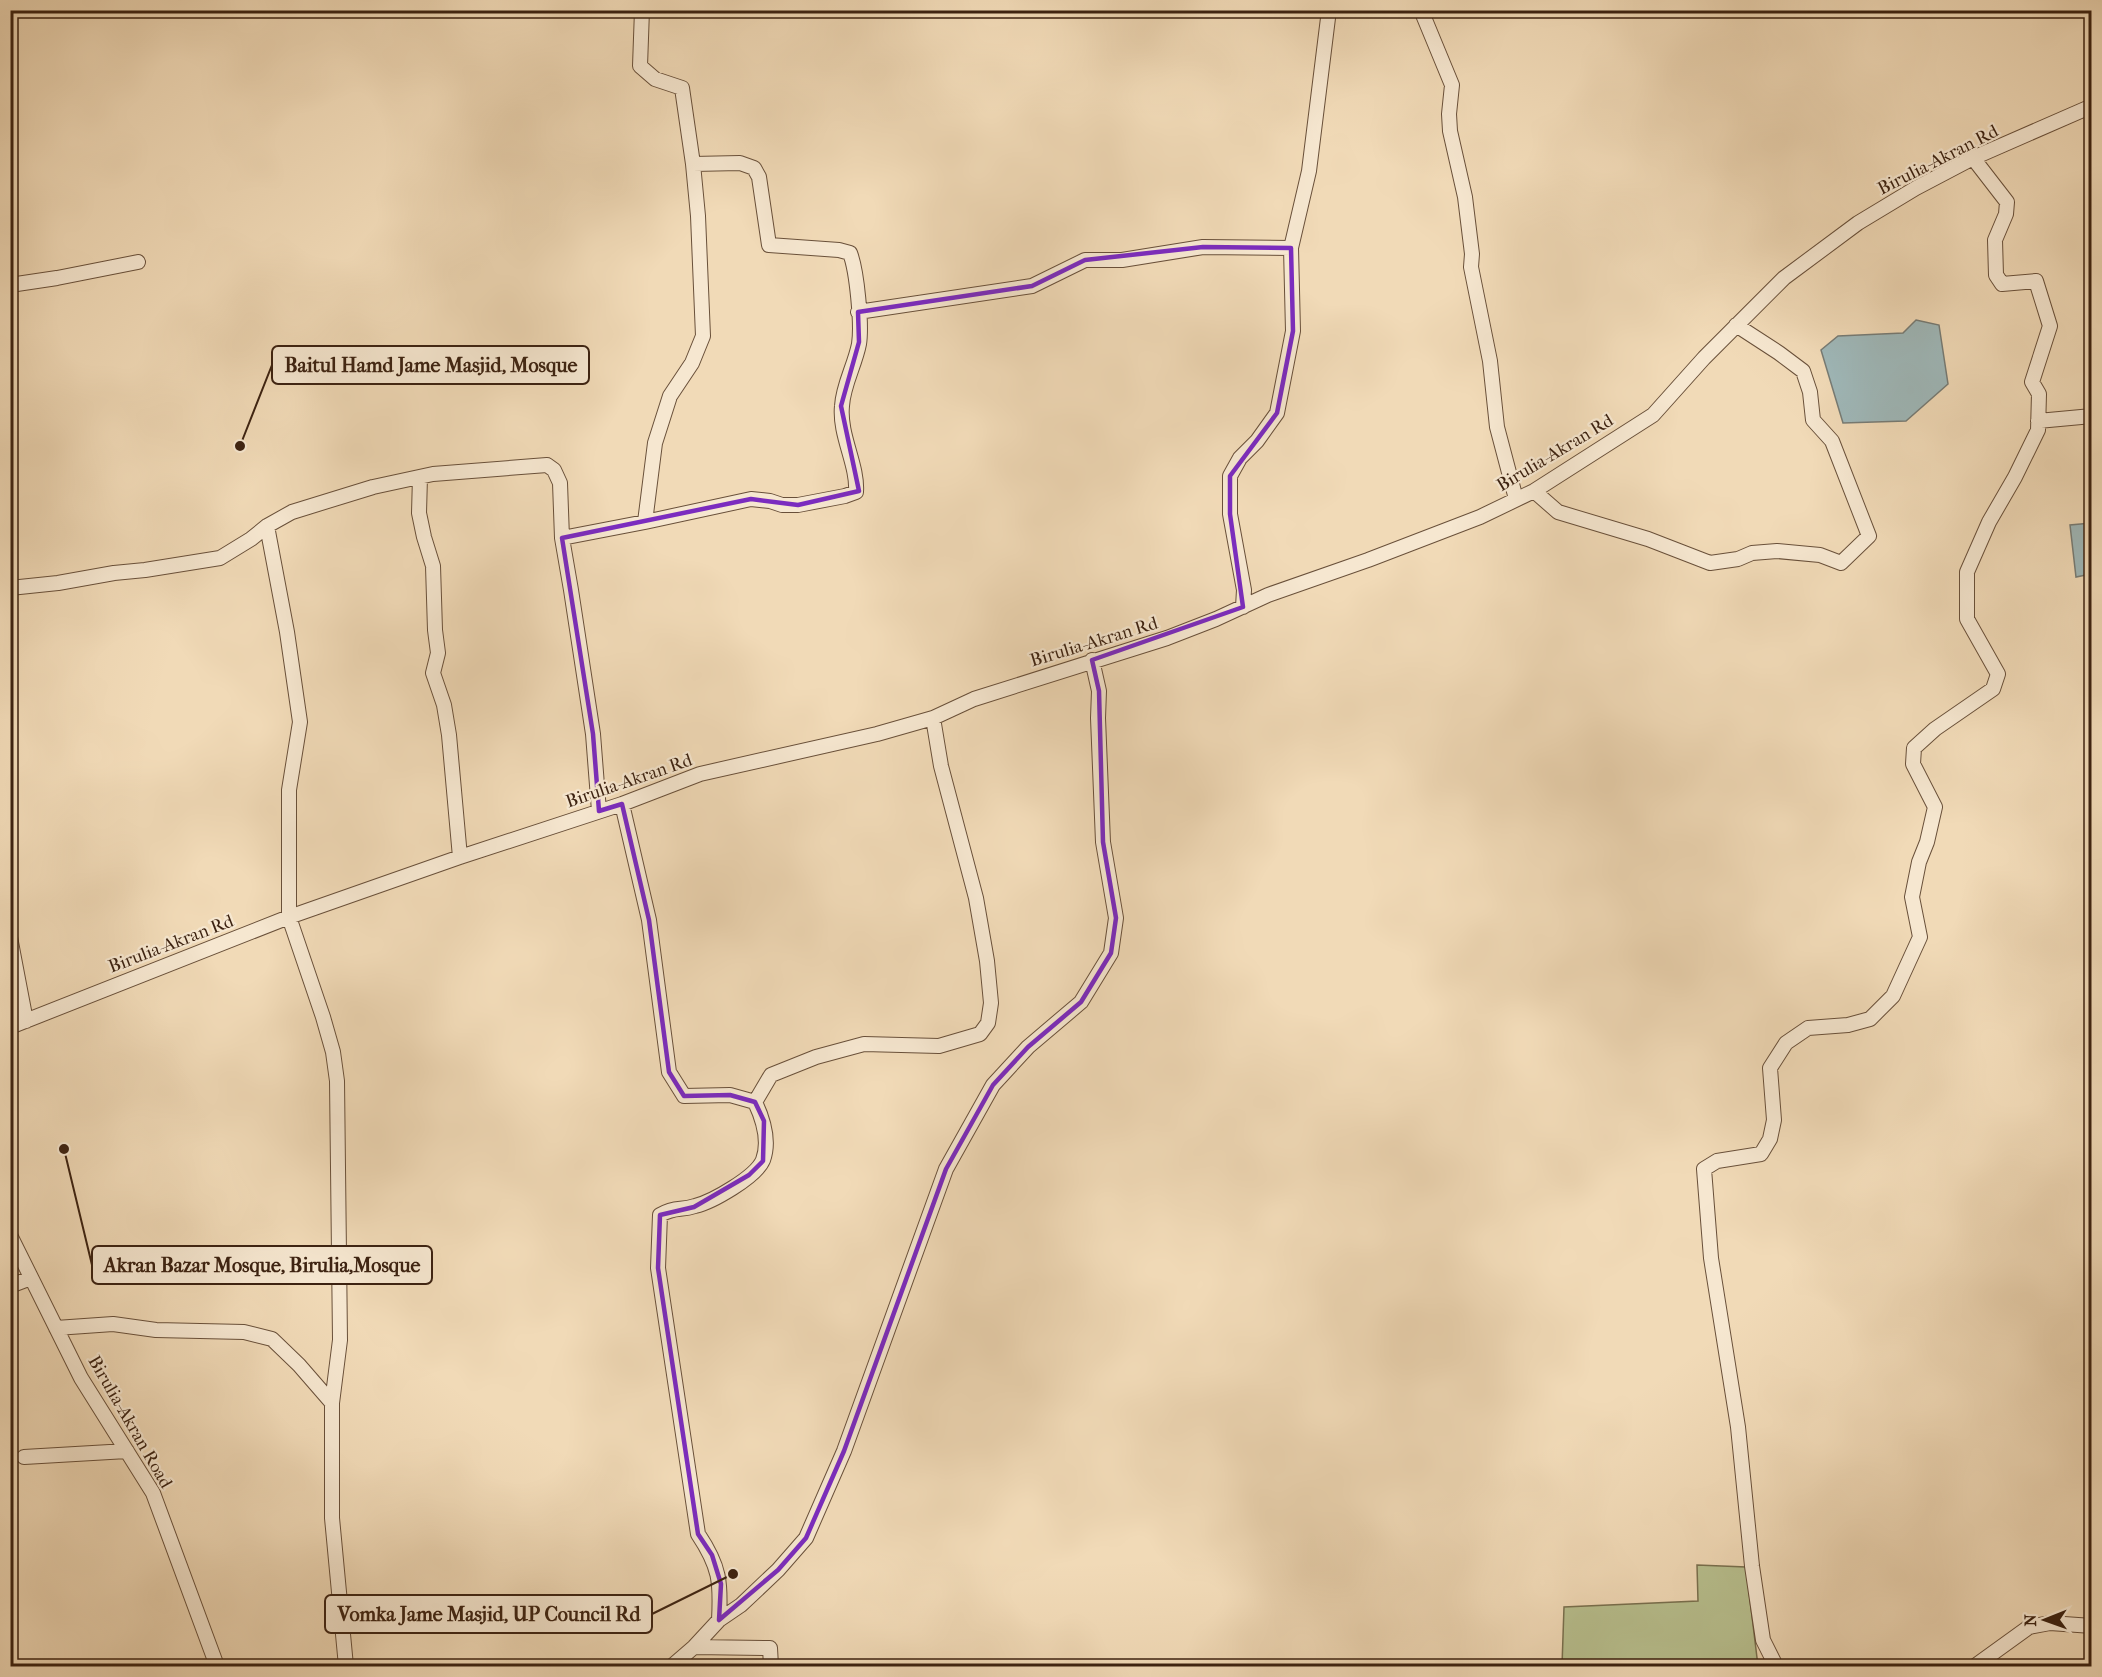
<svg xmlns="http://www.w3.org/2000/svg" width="2102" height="1677" font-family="'IM FELL French Canon',serif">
<rect width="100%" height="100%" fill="#f1dab7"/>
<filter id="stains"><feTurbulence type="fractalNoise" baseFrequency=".00333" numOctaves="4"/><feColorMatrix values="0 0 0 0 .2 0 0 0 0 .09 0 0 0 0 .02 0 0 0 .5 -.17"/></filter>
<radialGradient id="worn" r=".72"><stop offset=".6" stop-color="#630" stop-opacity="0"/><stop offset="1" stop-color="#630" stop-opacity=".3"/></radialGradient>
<!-- green -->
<path fill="#b8c08f" stroke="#7a7150" stroke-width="1.5" d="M1697 1565 1746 1567 1758 1666H1562L1564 1607 1698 1601Z"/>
<!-- water -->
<path fill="#9fb8b9" stroke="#777c76" stroke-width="1.5" d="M1916 320 1939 325 1948 384 1906 421 1843 423 1821 350 1838 336 1903 333Z
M2091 523V574L2076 577 2070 525Z"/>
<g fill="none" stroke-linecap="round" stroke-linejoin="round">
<!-- minor casing -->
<g stroke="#69503a" stroke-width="16">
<path id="minor" d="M642 10 640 66 655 79 682 88 693 164 698 216 703 336 692 363 670 396 655 443 645 522
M1421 10 1452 85 1449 114 1450 131 1465 197 1472 254 1471 267 1490 361 1497 427 1516 499
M10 285 57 278 138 262
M858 312 1032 286 1085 260H1122L1203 247 1291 248
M2038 421 2092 416
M420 477 419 513 424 537 433 566 435 630 438 653 433 673 444 705 449 735 460 857
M1534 491 1558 512 1648 539 1710 563 1738 559 1752 553 1777 551 1820 555 1841 563 1869 536 1832 441 1813 420 1810 392 1803 371 1779 353 1736 325
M267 526 287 632 300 722 289 790V917L323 1017 333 1052 337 1081 340 1340 332 1403V1518L346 1666
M562 538 645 522 751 499 770 501 782 505H798L845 496 856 492C858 465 839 435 842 406 843 385 855 365 859 344 862 325 857 271 850 253L839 250 769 245 759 177 754 168 740 163 693 164
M10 588 58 583 114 573 145 570 220 558 251 539 267 526 292 512 373 487 433 474 547 465 554 470 560 483 562 538 571 590 593 734 599 811
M1243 607 1244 590 1230 514V476L1240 458 1257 441 1277 413 1293 331 1291 248 1309 171 1329 10
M622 804 649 920 669 1072 684 1096 730 1095 755 1102C763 1119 770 1141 763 1160 756 1177 712 1202 695 1206 680 1211 676 1206 660 1215L658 1268 698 1534C720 1567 721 1582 719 1620L694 1647 672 1666
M10 937 26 1021
M10 1027 289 917 460 857 622 804 700 774 877 734 933 718 974 699 1167 638 1216 619 1268 595 1368 560 1480 517 1534 491 1653 415 1704 358 1784 278 1858 223 1916 188 1973 158 2092 106
M755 1102 771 1075 816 1057 864 1044 939 1046 980 1034 988 1023 991 1003 987 961 976 898 941 766 933 718
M10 1235 81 1378 153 1493 217 1666
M10 1286 31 1278
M56 1328 113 1324 156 1330 244 1332 272 1339 299 1365 332 1403
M24 1457 127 1451
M719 1620 741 1605 778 1570 806 1538 844 1451 946 1169 993 1085 1028 1047 1081 1002 1111 953 1116 918 1103 842 1098 718 1099 691 1092 660
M694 1647 770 1648 771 1666
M1776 1666 1763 1640 1752 1566 1738 1427 1711 1258 1704 1169 1717 1161 1761 1154 1770 1139 1774 1120 1770 1068 1786 1043 1808 1028 1848 1025 1870 1019 1893 996 1920 937 1912 897 1919 862 1927 842 1935 807 1913 764 1914 748 1935 729 1993 689 1998 674 1967 619V572L1989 522 2015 477 2038 430 2039 394 2032 382 2050 326 2036 281 2002 284 1996 275 1995 240 2006 214 2007 202 1973 158
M1975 1666 2029 1627 2050 1623 2092 1626"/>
</g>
<!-- minor -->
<use href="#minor" stroke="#f6e7d0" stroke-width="14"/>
</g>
<!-- marked area -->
<path fill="none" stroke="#7b2cbf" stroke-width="4.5" stroke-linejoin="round" d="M1203 247 1291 248 1293 331 1277 413 1230 476V514L1243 607 1092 660 1099 691 1103 842 1116 918 1111 953 1081 1002 1028 1047 993 1085 946 1169 844 1451 806 1538 778 1570 719 1620 721 1584 712 1555 698 1534 658 1268 660 1215 694 1207 749 1175 763 1161 764 1121 755 1102 730 1095 684 1096 669 1072 649 920 622 804 599 811 593 734 562 538 751 499 798 505 859 491 841 406 859 342 858 312 1032 286 1085 260Z"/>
<g text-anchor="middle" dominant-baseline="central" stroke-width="4.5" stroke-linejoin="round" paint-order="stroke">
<!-- street labels -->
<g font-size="18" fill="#3c2211" stroke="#f6e7d0">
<text transform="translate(1938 160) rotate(-27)">Birulia-Akran Rd</text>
<text transform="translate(1555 453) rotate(-31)">Birulia-Akran Rd</text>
<text transform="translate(1094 642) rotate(-17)">Birulia-Akran Rd</text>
<text transform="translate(629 781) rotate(-19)">Birulia-Akran Rd</text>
<text transform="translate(171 944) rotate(-21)">Birulia-Akran Rd</text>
<text transform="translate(130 1422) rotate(60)">Birulia-Akran Road</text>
</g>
</g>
<!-- callouts -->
<path fill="none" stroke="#3c2211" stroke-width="2" d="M240 446L272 365M64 1149L92 1265M733 1574L652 1614"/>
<g fill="#3c2211" stroke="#f6e7d0" stroke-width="2">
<circle cx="240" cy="446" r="6"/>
<circle cx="64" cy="1149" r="6"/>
<circle cx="733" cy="1574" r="6"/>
</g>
<g fill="#f6e7d0" stroke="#3c2211" stroke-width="2">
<rect x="272" y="346" width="317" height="38" rx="6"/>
<rect x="92" y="1246" width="340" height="38" rx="6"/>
<rect x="325" y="1595" width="327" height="38" rx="6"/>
</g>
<g font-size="20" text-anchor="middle" font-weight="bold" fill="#3c2211">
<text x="431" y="372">Baitul Hamd Jame Masjid, Mosque</text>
<text x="262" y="1272">Akran Bazar Mosque, Birulia,Mosque</text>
<text x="489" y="1621">Vomka Jame Masjid, UP Council Rd</text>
</g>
<!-- margin -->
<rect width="2102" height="1677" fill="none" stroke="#f1dab7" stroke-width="36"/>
<rect x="12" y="12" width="2078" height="1653" fill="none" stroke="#3c2211" stroke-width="3"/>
<rect x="18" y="18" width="2066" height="1641" fill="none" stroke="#3c2211" stroke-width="1.5"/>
<!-- north arrow -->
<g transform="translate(2045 1620) rotate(269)" stroke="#f6e7d0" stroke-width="4.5" paint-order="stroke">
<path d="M0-4.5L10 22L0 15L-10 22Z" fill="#3c2211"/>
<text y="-9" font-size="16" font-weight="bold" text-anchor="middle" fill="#3c2211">N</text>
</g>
<rect width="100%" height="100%" filter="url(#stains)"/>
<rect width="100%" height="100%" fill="url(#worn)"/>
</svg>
